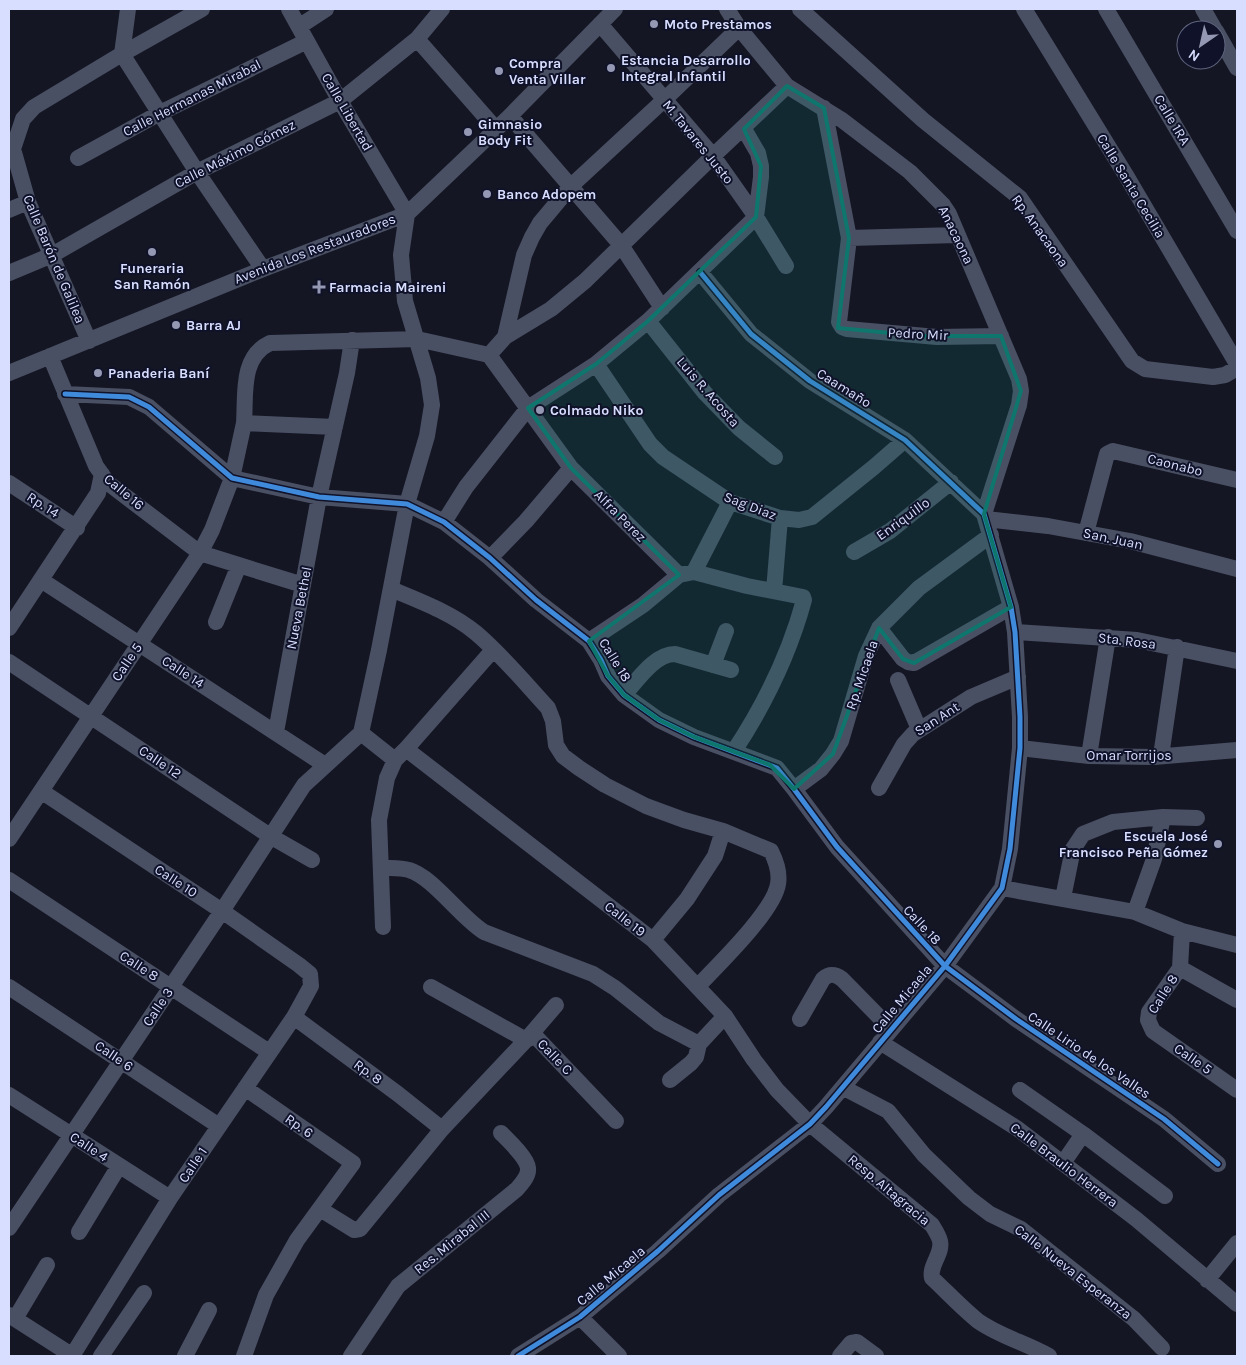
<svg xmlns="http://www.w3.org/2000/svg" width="1246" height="1365" font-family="Karla,sans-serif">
<rect width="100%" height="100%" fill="#151623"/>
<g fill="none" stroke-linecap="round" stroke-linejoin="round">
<!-- minor -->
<path stroke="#4a5064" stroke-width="16" d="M727 9 739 28 787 86 842 120 910 172 943 205 949 214 1019 379 1021 391 1019 405 984 514
M800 9 923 120 1020 198 1132 361 1145 369 1213 377 1225 375 1237 368
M1024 9 1127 177 1237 364
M1106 9 1237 231
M1203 9 1215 30
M600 24 713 156 756 217 786 266
M300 26 326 9
M1216 31 1237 68
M417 39 496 129
M122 54 197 172 263 269
M122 54 128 9
M824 108 849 238 839 322 842 327 847 329 937 337 1001 336
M510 116 621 245 662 308
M78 158 160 113 307 41
M9 210 28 202
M849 238 957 235
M9 273 52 255 197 172 340 101 417 39 442 9
M648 321 705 393 739 428 775 457
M505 337 551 309 585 281 713 156 787 86
M89 341 28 202 13 149 23 119 34 107 122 54 202 9
M489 355 505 337 524 255 532 237 540 223 571 186 664 100 739 28
M489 355 571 468 679 575
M50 356 96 466 108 483 200 553 303 585
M596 364 650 444 663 457 730 502 780 518 799 520 812 517 874 467 905 440
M9 373 263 269 407 214 510 116 615 9
M65 394 129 397 149 407 232 478 319 497 407 504 444 522 490 558 536 600 589 641 601 660 608 676 624 695 659 720 694 737 777 768 794 789 837 847 945 966 1016 1019 1164 1119 1218 1164
M244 423C246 395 240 357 270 343L417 339 489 355
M9 483 77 528
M986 519 1048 526 1130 541 1237 569
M444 522 466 487 528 408 596 364 648 321 756 217 761 177V166L758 153 744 129
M1086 533 1107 454 1113 451 1237 480
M854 552 890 531 951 482
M490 558 526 521 571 468
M694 572 730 502
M41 580 325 765
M391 589C420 601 452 613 476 633 502 655 525 683 548 708L553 721 556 745 563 756 579 768 605 785 646 806 684 820 723 831 771 851C776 861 780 873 778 884 774 911 718 965 698 986
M774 591 780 518
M216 622 239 565
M9 628 98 493 102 474
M879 628 903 659 908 662 914 663 1011 607
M1015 632 1137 640 1237 661
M589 641 643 605 679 575 694 572 747 586 803 597 804 600C789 655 765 704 734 751
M9 662 270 836 312 860
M713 665 726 631
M898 680 919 729
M624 695C637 681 654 654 675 654L731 670
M276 732 319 497 347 373 352 340
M361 733 395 760
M1020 748 1089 756 1154 757 1237 750
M406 749 653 940 725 1016 754 1060 777 1090 810 1124 932 1225C935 1230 939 1236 940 1241 943 1254 929 1265 932 1278 947 1292 962 1308 978 1321 999 1336 1026 1343 1049 1356
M1089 756 1108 637
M1161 756 1177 647
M879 788 904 744 913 734 971 697 1018 677
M794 789 821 769 833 754 841 741 866 656 879 628 919 588 991 535
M41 791 222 911 299 965 310 974 311 986 294 1017 170 1198 72 1356
M9 839 200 553 212 530 232 478 244 423 335 427
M381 868C391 868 400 867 409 870 433 877 460 917 484 932L593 974 615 988 659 1023 699 1044
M9 880 269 1052
M1002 888 1135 912 1182 931 1237 945
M1063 898 1073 849 1083 834 1113 822 1163 817 1197 818
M1135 912 1154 859 1163 817
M383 927 379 820 387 778 395 760 406 749 493 650
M653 940 687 899 715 856 723 831
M1180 968 1182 931
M9 987 219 1126
M431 987 526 1040 532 1037H536L616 1121
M1237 1000 1180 968 1149 1012 1148 1020 1153 1031 1237 1090
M294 1017 398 1094 442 1129
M800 1019 823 979C830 973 835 974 842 979L891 1029
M880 1042 1018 1129 1136 1219 1237 1304
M670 1080 691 1063 696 1057 699 1044 725 1016
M844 1088 888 1111 924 1155 969 1198 990 1214 1021 1229 1134 1319 1162 1348
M1020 1090 1083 1134 1063 1163
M9 1095 170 1198
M1083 1134 1165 1196
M320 1209 354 1230 360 1229 442 1129 526 1040 556 1005
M9 1228 222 911 304 785 361 733 379 650 407 504 427 436 432 405 428 378 405 301 401 255 407 214 340 101 289 9
M79 1232 119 1166
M1207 1280 1237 1243
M9 1315 73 1356
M580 1317 619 1356
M15 1319 47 1265
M101 1356 144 1293
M185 1356 209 1310
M244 1356 266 1295 297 1240 353 1163 245 1088
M351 1356 398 1286 517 1189C522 1183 529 1176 528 1168 527 1158 508 1140 501 1133
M518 1356 580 1317 658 1251 719 1195 810 1124 826 1107 945 966 1002 888 1010 849 1020 748V717L1015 632 1011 607 984 514 905 440 810 381 751 334 700 272
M840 1356 851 1343 857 1342 876 1356"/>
<!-- cycleway casing -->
<g stroke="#0f1229" stroke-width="8">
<path id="cycleway" d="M65 394 129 397 149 407 232 478 319 497 407 504 444 522 490 558 536 600 589 641 601 660 608 676 624 695 659 720 694 737 777 768 794 789 837 847 945 966 1016 1019 1164 1119 1218 1164
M518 1356 580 1317 658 1251 719 1195 810 1124 826 1107 945 966 1002 888 1010 849 1020 748V717L1015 632 1011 607 984 514 905 440 810 381 751 334 700 272"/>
</g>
<!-- cycleway -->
<use href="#cycleway" stroke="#408adc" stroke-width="5"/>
</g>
<!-- marked area -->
<path fill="#0f766e" fill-opacity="0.2" stroke="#0f766e" stroke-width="4" stroke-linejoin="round" d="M787 86 824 108 849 238 838 328 922 336H1001L1021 391 984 514 1011 607 914 663 903 659 879 628 833 754 794 789 770 765 694 737 659 720 624 695 608 676 589 641 679 575 571 468 528 408 596 364 648 321 756 217 761 166 744 129Z"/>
<!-- markers -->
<g fill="#9498b2" stroke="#0f1229" stroke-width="2">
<circle cx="654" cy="24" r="5"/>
<circle cx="611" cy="68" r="5"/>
<circle cx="499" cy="71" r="5"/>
<circle cx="468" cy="132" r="5"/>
<circle cx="487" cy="194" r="5"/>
<circle cx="152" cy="252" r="5"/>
<path d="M316.5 279.5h5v5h5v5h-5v5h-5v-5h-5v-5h5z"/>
<circle cx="176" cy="325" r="5"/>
<circle cx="98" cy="373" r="5"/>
<circle cx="540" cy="410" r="5"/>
<circle cx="1218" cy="844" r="5"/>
</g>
<g text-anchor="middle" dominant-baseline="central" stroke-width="4" stroke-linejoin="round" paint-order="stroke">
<!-- poi labels -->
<g font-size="14" font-weight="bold" fill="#d8deff" stroke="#0f1229" text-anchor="start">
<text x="664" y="24">Moto Prestamos</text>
<text x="621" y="60">Estancia Desarrollo<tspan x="621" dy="16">Integral Infantil</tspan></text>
<text x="509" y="63">Compra<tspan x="509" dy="16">Venta Villar</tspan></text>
<text x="478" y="124">Gimnasio<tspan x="478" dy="16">Body Fit</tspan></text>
<text x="497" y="194">Banco Adopem</text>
<text x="152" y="268" text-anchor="middle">Funeraria<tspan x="152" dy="16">San Ramón</tspan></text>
<text x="329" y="287">Farmacia Maireni</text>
<text x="186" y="325">Barra AJ</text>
<text x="108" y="373">Panaderia Baní</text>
<text x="550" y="410">Colmado Niko</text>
<text x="1208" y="836" text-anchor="end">Escuela José<tspan x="1208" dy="16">Francisco Peña Gómez</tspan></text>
</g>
<!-- street labels -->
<g font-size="14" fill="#d8deff" stroke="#0f1229">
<text transform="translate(192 98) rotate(-27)">Calle Hermanas Mirabal</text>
<text transform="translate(347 112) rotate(60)">Calle Libertad</text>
<text transform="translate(1172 120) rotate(59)">Calle 1RA</text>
<text transform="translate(698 142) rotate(51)">M. Tavares Justo</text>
<text transform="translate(235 154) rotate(-27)">Calle Máximo Gómez</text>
<text transform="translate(1131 186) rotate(59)">Calle Santa Cecilia</text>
<text transform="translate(1040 231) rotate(54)">Rp. Anacaona</text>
<text transform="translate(956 235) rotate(64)">Anacaona</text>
<text transform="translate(315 249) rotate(-21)">Avenida Los Restauradores</text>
<text transform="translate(54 259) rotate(67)">Calle Barón de Galilea</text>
<text transform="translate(918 334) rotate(3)">Pedro Mir</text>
<text transform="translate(844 388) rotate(32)">Caamaño</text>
<text transform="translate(708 392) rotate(49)">Luis R. Acosta</text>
<text transform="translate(1175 465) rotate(14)">Caonabo</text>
<text transform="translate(124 492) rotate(40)">Calle 16</text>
<text transform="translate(43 505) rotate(33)">Rp. 14</text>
<text transform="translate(750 506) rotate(21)">Sag Diaz</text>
<text transform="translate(620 516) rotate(45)">Alfra Perez</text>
<text transform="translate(903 519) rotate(-36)">Enriquillo</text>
<text transform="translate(1113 539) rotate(12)">San. Juan</text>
<text transform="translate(299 608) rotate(-79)">Nueva Bethel</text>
<text transform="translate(1127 641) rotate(7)">Sta. Rosa</text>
<text transform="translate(615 660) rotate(58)">Calle 18</text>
<text transform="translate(127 662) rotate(-56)">Calle 5</text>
<text transform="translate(183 672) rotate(33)">Calle 14</text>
<text transform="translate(862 675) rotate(-71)">Rp. Micaela</text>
<text transform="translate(937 719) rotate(-33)">San Ant</text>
<text x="1129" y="755">Omar Torrijos</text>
<text transform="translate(160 762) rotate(34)">Calle 12</text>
<text transform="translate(176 881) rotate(33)">Calle 10</text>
<text transform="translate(625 919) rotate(38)">Calle 19</text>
<text transform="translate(922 925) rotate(47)">Calle 18</text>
<text transform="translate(139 966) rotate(33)">Calle 8</text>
<text transform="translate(1163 994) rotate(-58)">Calle 8</text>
<text transform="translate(902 999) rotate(-50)">Calle Micaela</text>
<text transform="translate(158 1007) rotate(-56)">Calle 3</text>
<text transform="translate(1089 1055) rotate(34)">Calle Lirio de los Valles</text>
<text transform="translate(114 1056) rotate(34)">Calle 6</text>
<text transform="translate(555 1057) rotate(46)">Calle C</text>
<text transform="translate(1193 1059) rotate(35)">Calle 5</text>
<text transform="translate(368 1072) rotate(36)">Rp. 8</text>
<text transform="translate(299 1126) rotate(35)">Rp. 6</text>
<text transform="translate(89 1147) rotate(33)">Calle 4</text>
<text transform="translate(193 1165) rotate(-56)">Calle 1</text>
<text transform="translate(1064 1165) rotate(37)">Calle Braulio Herrera</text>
<text transform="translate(889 1190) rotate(40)">Resp. Altagracia</text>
<text transform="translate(452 1242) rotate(-39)">Res. Mirabal III</text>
<text transform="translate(1073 1272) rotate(38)">Calle Nueva Esperanza</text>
<text transform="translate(611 1276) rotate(-40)">Calle Micaela</text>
</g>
</g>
<!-- border -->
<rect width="1246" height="1365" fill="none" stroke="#d8deff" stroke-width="20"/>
<!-- north arrow -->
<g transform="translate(1201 45) rotate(214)"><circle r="24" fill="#0f1229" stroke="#5f647f"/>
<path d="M0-4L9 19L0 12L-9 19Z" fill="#9498b2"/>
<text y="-8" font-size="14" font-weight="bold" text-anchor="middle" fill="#d8deff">N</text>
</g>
</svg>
